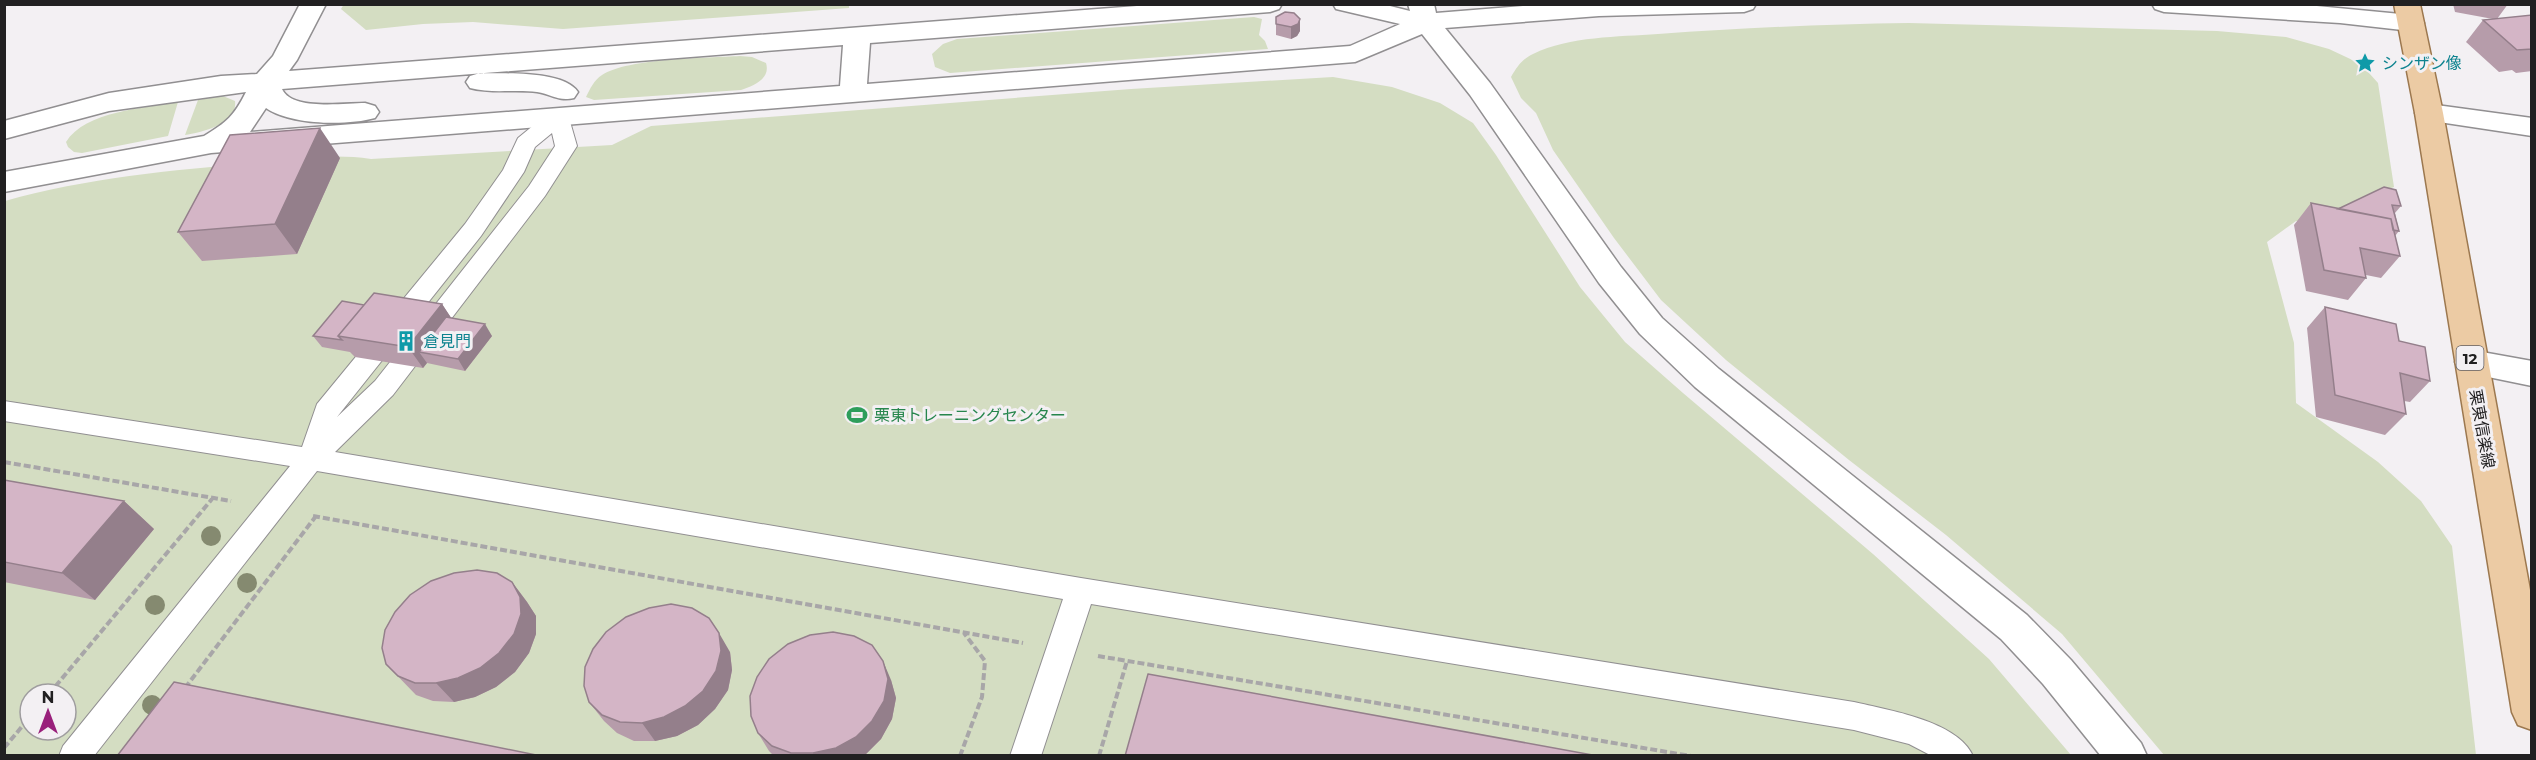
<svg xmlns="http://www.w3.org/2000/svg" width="2536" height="760" font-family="Montserrat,'Noto Sans JP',sans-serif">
<rect width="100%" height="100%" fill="#f3f0f3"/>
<!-- green -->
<path fill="#d4ddc2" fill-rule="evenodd" d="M344 4H849V8L563 29 473 22 423 24 366 30 341 9Z
M1254 17 1262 19 1259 35 1265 41 1268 49 950 73 935 67 932 54 943 44 957 39Z
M1909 23 2217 31 2286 37 2329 49 2361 64 2378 83 2394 187 2311 223 2296 221 2267 242 2294 343 2296 403 2378 462 2421 501 2452 546 2476 755H2164L2062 634 1946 535 1849 460 1726 360 1661 300 1614 238 1553 150 1536 113 1521 98 1511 77C1517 67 1522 59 1533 54 1570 36 1618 37 1658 34 1742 28 1825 24 1909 23Z
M740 56 752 57 766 63C771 79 753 86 741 90L594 100 586 97C590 89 594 80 602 75 628 58 707 58 740 56Z
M1333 77 1392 87 1440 103 1473 123 1496 155 1580 287 1625 342 1683 393 1873 554 1989 659 2071 755 5 756V201C87 178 172 170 257 163 295 159 333 153 371 159L612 145 651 126 1131 89ZM30 694H66V730H30Z
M223 96 235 101C238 124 202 132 185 135L198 100Z
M178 102 168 136 82 153 74 152 68 147 66 142C85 111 145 108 178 102Z"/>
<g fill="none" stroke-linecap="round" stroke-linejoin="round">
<!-- service casing -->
<g stroke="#918f91" stroke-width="2">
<path id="service" d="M559 109 567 111 577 146 545 196 393 395 335 452 1081 578 1854 702C1888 710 1958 721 1973 756H1932L1909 744 1854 730 1091 604 1041 756H1010L1063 599 317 471 94 756H59L63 746 290 466 4 421V401L302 447 317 404 465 224 503 170 518 138 551 111ZM552 133 555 146 529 186 375 381 337 417 481 236 524 172 535 147Z"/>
</g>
<!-- minor casing -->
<g stroke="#918f91" stroke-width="3">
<path id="minor" d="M2429 104 2532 118V136L2419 119 2415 113 2419 107Z
M2471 350 2532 361V386L2459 371 2455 362 2459 353Z"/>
</g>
<!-- tertiary casing -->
<g stroke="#918f91" stroke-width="3">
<path id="tertiary" d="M300 4H326L297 60 289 71 1163 4H1282L1279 9 1270 12 870 43 867 84 1350 46 1400 24 1336 9 1333 4H1382L1410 11 1408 4H1434L1436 13 1546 4H1756L1753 9 1744 12 1599 16 1445 28 1490 83 1621 267 1662 318 1719 369 2027 615 2071 660 2141 743 2147 756H2101L2043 684 2001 639 1695 387 1640 334 1599 283 1470 95 1422 34 1355 62 211 153 4 192V172L204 136C227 122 234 116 246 92L109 111 4 139V121L109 93 221 76 257 74 273 56ZM843 45 840 86 250 132 266 108C291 125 346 126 375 118L379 112 375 106 365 103C344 103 292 111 282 89Z
M2152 4H2296L2411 15 2420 17 2424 23 2420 29 2411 31 2340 23 2164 12 2155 9Z
M480 73C504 74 563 70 578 92L574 98C559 102 551 94 537 92 515 89 492 94 470 88L466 82 470 76Z"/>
</g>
<!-- primary casing -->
<g stroke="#9c784f" stroke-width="3">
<path id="primary" d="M2394 4H2420L2443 113 2532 601V730L2518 725 2512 712 2415 113Z"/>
</g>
<!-- path -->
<path stroke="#a8a6a8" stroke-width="4" stroke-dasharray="7 3" stroke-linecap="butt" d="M4 462 231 501
M313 516 1023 643
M1098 656 1691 756
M185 688 316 516
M49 694 212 499
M4 748 30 717
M960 756 982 697 985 661 964 633
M1099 756 1127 661"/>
<!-- service -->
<use href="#service" fill="#fff" fill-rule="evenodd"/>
<!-- minor -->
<use href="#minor" fill="#fff" fill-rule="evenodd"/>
<!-- tertiary -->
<use href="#tertiary" fill="#fff" fill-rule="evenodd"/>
<!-- primary -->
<use href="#primary" fill="#eccba4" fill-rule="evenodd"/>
</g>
<!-- trees -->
<g fill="#858a70">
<circle cx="211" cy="536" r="10"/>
<circle cx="247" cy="583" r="10"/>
<circle cx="155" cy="605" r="10"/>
<circle cx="152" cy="705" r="10"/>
</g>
<!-- wall -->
<path fill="#b69caa" d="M2453 4H2508L2497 19 2532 15V71L2516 73 2512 70 2499 72 2466 42 2483 20 2493 19 2455 12Z
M1276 17 1300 19V31L1297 36 1291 39 1276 35Z
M340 158 297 254 202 261 178 232Z
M2396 190 2401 206 2395 213 2399 231 2395 236 2400 256 2381 278 2366 275V278L2348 300 2306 291 2294 225 2311 203 2338 209Z
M442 304 451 318 492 336 465 371 427 363 423 368 355 357 350 352 322 347 313 336 364 305Z
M2325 307 2399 341 2430 381 2410 402 2404 401 2406 414 2385 435 2316 417 2307 328Z
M4 480 124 501 154 529 95 600 4 582Z
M512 582 527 602 536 616V634L529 653 515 672 496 687 475 697 454 702 433 701 416 695 386 664Z
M730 652 732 670 728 690 715 709 698 725 677 736 655 741H634L617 733 604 721 589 702Z
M891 680 896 698 892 719 881 739 864 756H774L769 751 758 733Z"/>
<!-- shaded-wall -->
<path fill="#947f8b" d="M1300 19V31L1297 36 1291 39V27Z
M320 128 340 158 297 254 275 224Z
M442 304 456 325 419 352 427 363 423 368 408 347Z
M485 324 492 336 465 371 458 359Z
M124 501 154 529 95 600 62 573Z
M512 582 527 602 536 616V634L529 653 515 672 496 687 475 697 454 702 436 683Z
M719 633 730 652 732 670 728 690 715 709 698 725 677 736 655 741 642 723Z
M883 661 891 680 896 698 892 719 881 739 864 756H814L813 753Z"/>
<!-- building -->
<path fill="#d4b5c6" stroke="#947f8b" stroke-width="1.5" d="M1285 12 1294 13 1300 19 1298 24 1291 27 1276 24V17Z
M2532 15V49L2517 50 2483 20Z
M320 128 275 224 178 232 230 135Z
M2384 187 2396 190 2401 206 2392 205 2399 231 2393 230 2391 219 2338 209Z
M2311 203 2391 219 2400 256 2360 248 2366 278 2324 270Z
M374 293 442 304 408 347 338 336Z
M342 301 364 305 338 336 342 340 313 336Z
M2325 307 2396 324 2399 341 2425 347 2430 381 2400 373 2406 414 2335 395Z
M446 317 485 324 458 359 419 352Z
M4 480 124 501 62 573 4 562Z
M477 570 497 573 512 582 520 597 521 614 514 634 499 653 480 668 458 678 436 683H415L398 676 386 664 382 648 385 630 395 612 410 595 431 581 454 573Z
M671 604 692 608 709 618 719 633 721 651 716 671 703 691 685 706 664 717 642 723 620 722 602 715 589 702 584 686 585 667 593 649 606 632 626 617 649 608Z
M833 632 854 636 872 645 883 661 888 679 884 701 872 721 856 737 836 748 813 753H791L772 746 758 733 751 716 750 696 757 677 769 659 788 644 810 635Z
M1148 674 1598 756H1125Z
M174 682 541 756H117Z"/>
<!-- icons -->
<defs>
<g id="sight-bare" transform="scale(1.62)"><path d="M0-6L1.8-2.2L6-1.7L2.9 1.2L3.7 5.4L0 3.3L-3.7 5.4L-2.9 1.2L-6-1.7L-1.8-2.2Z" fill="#0f9aa8" stroke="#f3f0f3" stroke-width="2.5" paint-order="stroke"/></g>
<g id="building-bare" transform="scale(1.62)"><path d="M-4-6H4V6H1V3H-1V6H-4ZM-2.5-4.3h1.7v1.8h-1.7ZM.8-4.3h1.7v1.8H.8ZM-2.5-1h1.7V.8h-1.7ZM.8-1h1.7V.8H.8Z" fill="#0f9aa8" stroke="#f3f0f3" stroke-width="2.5" paint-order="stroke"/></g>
<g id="stadium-bare" transform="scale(1.62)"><path d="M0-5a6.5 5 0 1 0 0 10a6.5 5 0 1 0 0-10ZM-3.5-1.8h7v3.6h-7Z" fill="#2e9e5b" stroke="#f3f0f3" stroke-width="2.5" paint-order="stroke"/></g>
</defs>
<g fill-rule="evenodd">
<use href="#sight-bare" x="2365" y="63"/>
<use href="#building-bare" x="406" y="341"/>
<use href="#stadium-bare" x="857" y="415"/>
</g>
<g text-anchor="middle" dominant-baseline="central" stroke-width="6" stroke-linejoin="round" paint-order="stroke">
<!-- shield labels -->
<rect fill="#f3f0f3" stroke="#605e60" stroke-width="1.5" x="2456.5" y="346" width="27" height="24" rx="4.5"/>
<g font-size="15" font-weight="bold" fill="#212021">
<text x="2470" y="358">12</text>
</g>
<!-- culture labels -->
<g font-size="16" fill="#0d838f" stroke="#f3f0f3" text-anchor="start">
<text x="2382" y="63">シンザン像</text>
<text x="423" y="341">倉見門</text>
</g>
<!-- leisure labels -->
<g font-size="16" fill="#27864d" stroke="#f3f0f3" text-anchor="start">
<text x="874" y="415">栗東トレーニングセンター</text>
</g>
<!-- street labels -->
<g font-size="16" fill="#212021" stroke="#f3f0f3">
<text transform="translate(2482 429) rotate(80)">栗東信楽線</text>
</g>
</g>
<!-- border -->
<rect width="2536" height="760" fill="none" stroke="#212021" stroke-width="12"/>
<!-- north arrow -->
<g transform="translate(48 712)"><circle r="28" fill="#f3f0f3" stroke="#9f9d9f" stroke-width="1.5"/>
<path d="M0-4.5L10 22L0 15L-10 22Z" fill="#99207b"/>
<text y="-9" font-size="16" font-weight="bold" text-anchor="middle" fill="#212021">N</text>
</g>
</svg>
